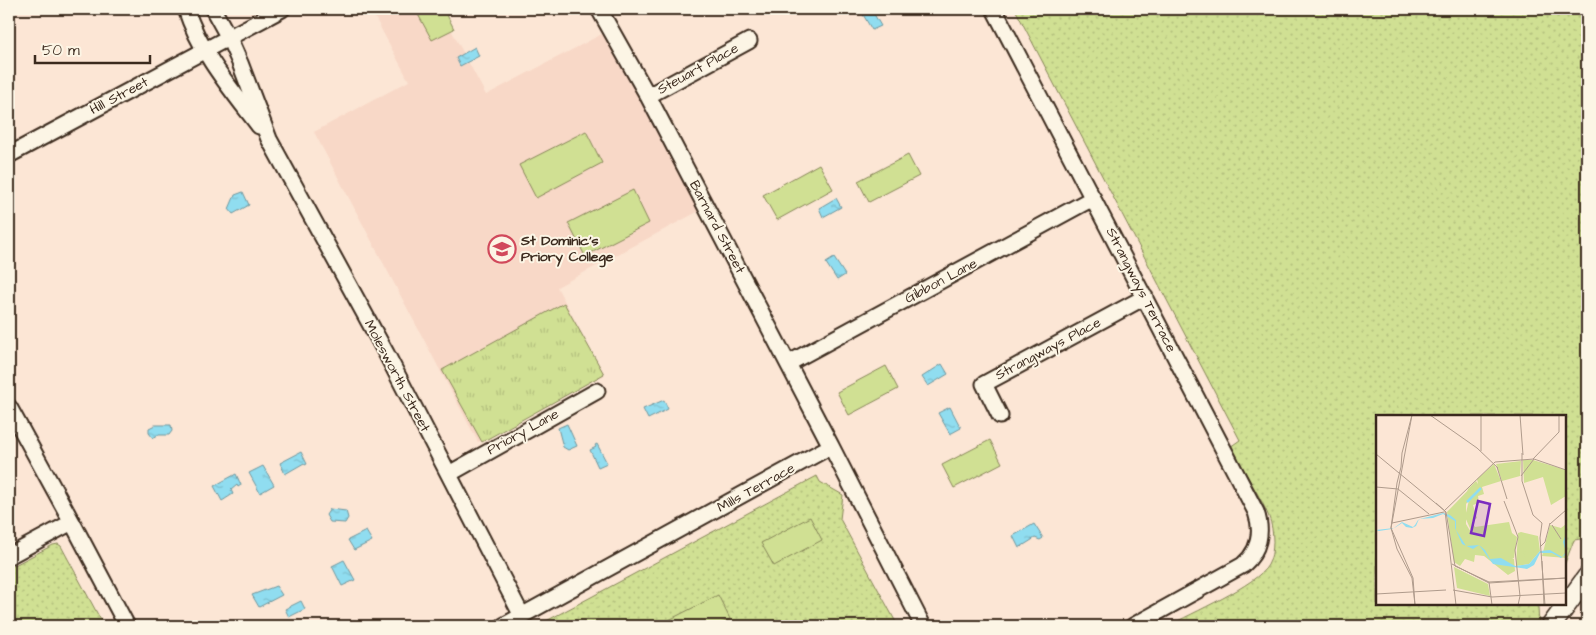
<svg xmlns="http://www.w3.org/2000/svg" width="1596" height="635" font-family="'Architects Daughter',sans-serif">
<defs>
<pattern id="grass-dots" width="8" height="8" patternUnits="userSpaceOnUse" patternTransform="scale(1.25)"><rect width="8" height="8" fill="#d0e093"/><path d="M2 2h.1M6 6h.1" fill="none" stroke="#b4c07e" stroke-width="1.8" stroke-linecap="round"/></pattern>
<pattern id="park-tufts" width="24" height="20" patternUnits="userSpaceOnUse" patternTransform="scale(1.25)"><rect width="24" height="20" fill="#d0e093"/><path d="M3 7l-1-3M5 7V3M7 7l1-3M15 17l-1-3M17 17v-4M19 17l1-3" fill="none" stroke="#b4c07e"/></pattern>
<pattern id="water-ripples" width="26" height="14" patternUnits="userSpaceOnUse" patternTransform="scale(1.25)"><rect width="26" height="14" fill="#90ddf0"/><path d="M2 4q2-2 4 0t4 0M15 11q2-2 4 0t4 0" fill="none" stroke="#7dbecd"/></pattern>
</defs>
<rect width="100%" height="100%" fill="#fce6d5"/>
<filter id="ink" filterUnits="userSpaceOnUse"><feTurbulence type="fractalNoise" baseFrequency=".02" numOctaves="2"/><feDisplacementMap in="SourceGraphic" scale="10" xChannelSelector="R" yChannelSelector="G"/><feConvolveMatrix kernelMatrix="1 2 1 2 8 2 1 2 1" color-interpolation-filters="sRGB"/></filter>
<g filter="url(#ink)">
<!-- built -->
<path fill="#f8d8c7" d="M374 9H440L486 95 604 33 699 211 557 287 604 375 478 442 314 132 409 81 371 10Z"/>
<!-- grass -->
<path fill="url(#grass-dots)" stroke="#868558" d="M1015 9H1587V538L1574 540 1565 563V416H1377V604H1540L1538 607 1539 626H1168C1190 614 1257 585 1268 565 1275 553 1274 530 1269 517 1259 493 1242 469 1230 447L1240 440Z
M817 476 820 482 843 495 840 519 898 626H537Z
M58 544 61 546 104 626H9V568L53 545Z"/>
<!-- park -->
<path fill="url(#park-tufts)" stroke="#868558" d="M564 303 604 374 482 442 442 370Z"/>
<!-- pitch -->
<path fill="#d0e093" stroke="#868558" d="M415 9H444L454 29 432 40Z
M586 131 602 163 536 198 519 165Z
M908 155 919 176 869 202 858 181Z
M819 164 833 189 777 220 763 195Z
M633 190 649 223 585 256 568 223Z
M886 366 898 389 849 415 837 392Z
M990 440 1002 463 954 488 942 465Z
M810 517 822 540 774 566 761 543Z
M718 595 730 619 716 626H672L669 620Z"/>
<!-- water -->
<path fill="url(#water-ripples)" stroke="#6e959c" d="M864 9H871L881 26 872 30 861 11Z
M475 47 479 56 460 66 456 58Z
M243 192 249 205 233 214 229 209 235 195Z
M836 198 841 207 823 217 819 208Z
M834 258 845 275 837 280 826 263Z
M942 364 948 374 928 386 922 377Z
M664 400 668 409 648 419 643 409Z
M950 407 961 428 950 434 938 413Z
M567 424 577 446 568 450 563 447 558 428Z
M155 425H171L172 431 169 435H158L153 438 149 433V428Z
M597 444 607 463 598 467 590 450 596 447 595 445Z
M301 452 307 464 305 465 304 463 285 474 280 463Z
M263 466 274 485 260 493 249 473Z
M236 474 241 485 238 487 237 485 231 490 233 494 222 501 214 486Z
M330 509 346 511 348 518 345 523 330 522 326 515Z
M1034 524 1043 538 1040 540 1035 538 1019 548 1013 536Z
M366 531 372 541 354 550 348 540Z
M344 560 355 580 342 586 332 566Z
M276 586 282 595 259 607 252 595Z
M301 601 305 609 289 617 285 609Z"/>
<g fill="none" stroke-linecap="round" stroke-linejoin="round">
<!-- minor casing -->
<g stroke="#3b2a1e" stroke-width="19">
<path id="minor" d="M186 9C200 53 231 89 259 126
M213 9 229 38 240 63 269 139 386 353 522 616
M599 9 648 96 831 446
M994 9 1256 512C1263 532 1259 551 1243 565L1133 626
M648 96 749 41
M9 155 282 9
M789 363 1093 198
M9 407 72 522
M1000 416 984 384 1145 297
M449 474 597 391
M9 556 72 522 127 626
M503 626 831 446 923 626"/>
</g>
<!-- tertiary casing -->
<g stroke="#3b2a1e" stroke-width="22">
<path id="tertiary" d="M1551 626 1587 577"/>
</g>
<!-- minor -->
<use href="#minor" stroke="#fcf5e5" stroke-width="15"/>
<!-- tertiary -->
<use href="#tertiary" stroke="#fcf5e5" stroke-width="19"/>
</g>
</g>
<!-- icons -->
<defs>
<g id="school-ring" transform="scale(1.4375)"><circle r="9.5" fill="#fcf5e5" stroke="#d1495b" stroke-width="1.5"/><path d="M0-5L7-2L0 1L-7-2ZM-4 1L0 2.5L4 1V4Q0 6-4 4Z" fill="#d1495b"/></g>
</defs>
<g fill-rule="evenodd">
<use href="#school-ring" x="502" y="249"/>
</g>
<g text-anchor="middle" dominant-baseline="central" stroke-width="4" stroke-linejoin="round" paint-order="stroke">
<!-- street labels -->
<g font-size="14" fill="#3b2a1e" stroke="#fcf5e5">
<text transform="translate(698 69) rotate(-29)">Steuart Place</text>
<text transform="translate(119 96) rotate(-28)">Hill Street</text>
<text transform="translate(717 227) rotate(62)">Barnard Street</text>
<text transform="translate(941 281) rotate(-28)">Gibbon Lane</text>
<text transform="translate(1141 290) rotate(63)">Strangways Terrace</text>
<text transform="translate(1048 349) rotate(-28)">Strangways Place</text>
<text transform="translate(397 376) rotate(62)">Molesworth Street</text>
<text transform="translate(523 432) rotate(-29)">Priory Lane</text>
<text transform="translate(756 488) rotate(-29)">Mills Terrace</text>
</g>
<!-- poi labels -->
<g font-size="14" font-weight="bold" fill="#3b2a1e" stroke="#fcf5e5" text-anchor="start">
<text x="521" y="241">St Dominic’s<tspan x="521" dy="16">Priory College</tspan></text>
</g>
</g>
<!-- overview -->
<g transform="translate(1376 415)">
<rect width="190" height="190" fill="#fce6d5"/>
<path d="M118 49 125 66 106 72 108 79 102 81 103 88 97 90 101 103 96 106 99 112 133 107 136 118 141 122 138 143 135 144 124 140 114 144 101 129 89 102 94 81H90L92 74 100 66 102 69 101 64Z" fill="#d0e093"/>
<path d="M147 45H157L190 55V81L175 90 167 62 148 68ZM145 46 144 61 126 66 120 49ZM100 67 102 73 90 89V109L96 119 117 135 138 144 139 156 132 160 108 141 99 140 98 147 89 144 84 151 78 147 71 97ZM190 109V143L166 141 174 110 185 113ZM145 117 162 121 164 136 153 149 140 151 142 118ZM78 152 112 169 114 181 81 173Z" fill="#d0e093"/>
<path d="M154 126 158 131 157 138 147 136 149 142 154 143H142V130Z" fill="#d0e093"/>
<path d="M67 98 74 100 80 105V115L90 131 103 130 109 135 114 144 125 143 139 151 153 149 164 136 174 135 186 142 190 137 187 127 190 119V139L185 143 176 138H164L158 150 151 154 117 149 103 130 97 134 86 129 79 113V106L67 99 57 103 43 104 40 111 36 113 30 112 26 108 20 112 16 114 3 116 0 115 18 113 26 107 37 112 39 110 42 105 44 104Z" fill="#90ddf0"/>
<path fill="none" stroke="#90ddf0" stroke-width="2.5" d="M91 87 105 73"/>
<path fill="none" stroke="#af9b8c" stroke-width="1" d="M36 0 26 38 25 52 21 68 15 113 21 134 36 163 39 190 37 163 15 113 36 0M54 0 101 33 122 53M144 0 147 40M105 36V0M146 38V66L157 100 166 108 164 123 169 190M0 39 69 96 80 190M157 44 183 17V0M121 52 131 84M145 61 158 44M0 72 22 74 53 99M128 86 142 122 139 135 144 181 142 190M60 88 70 97 79 151 113 167 190 163M68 96 119 47 158 44 190 55M16 108 68 97M174 109 190 95M176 110 185 124M164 132 169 127 174 108M166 146 168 190M76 149 113 168 190 163M113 167 116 190M77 175 116 182 190 178M0 179 70 175"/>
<path fill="#7b2cbf" fill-opacity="0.15" stroke="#7b2cbf" stroke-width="2.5" d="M102 86 114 89 108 121 95 118Z"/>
<rect width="190" height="190" fill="none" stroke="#3b2a1e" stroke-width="2.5"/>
</g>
<!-- margin -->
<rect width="1596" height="635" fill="none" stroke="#fcf5e5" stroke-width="30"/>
<rect x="15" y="15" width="1566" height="605" fill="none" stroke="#3b2a1e" stroke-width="2" filter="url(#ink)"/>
<!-- scale -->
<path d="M35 55v8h115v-8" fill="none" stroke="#3b2a1e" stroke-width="2.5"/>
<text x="42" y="55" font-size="15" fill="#3b2a1e" stroke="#fcf5e5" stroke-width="4" paint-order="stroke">50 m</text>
</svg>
